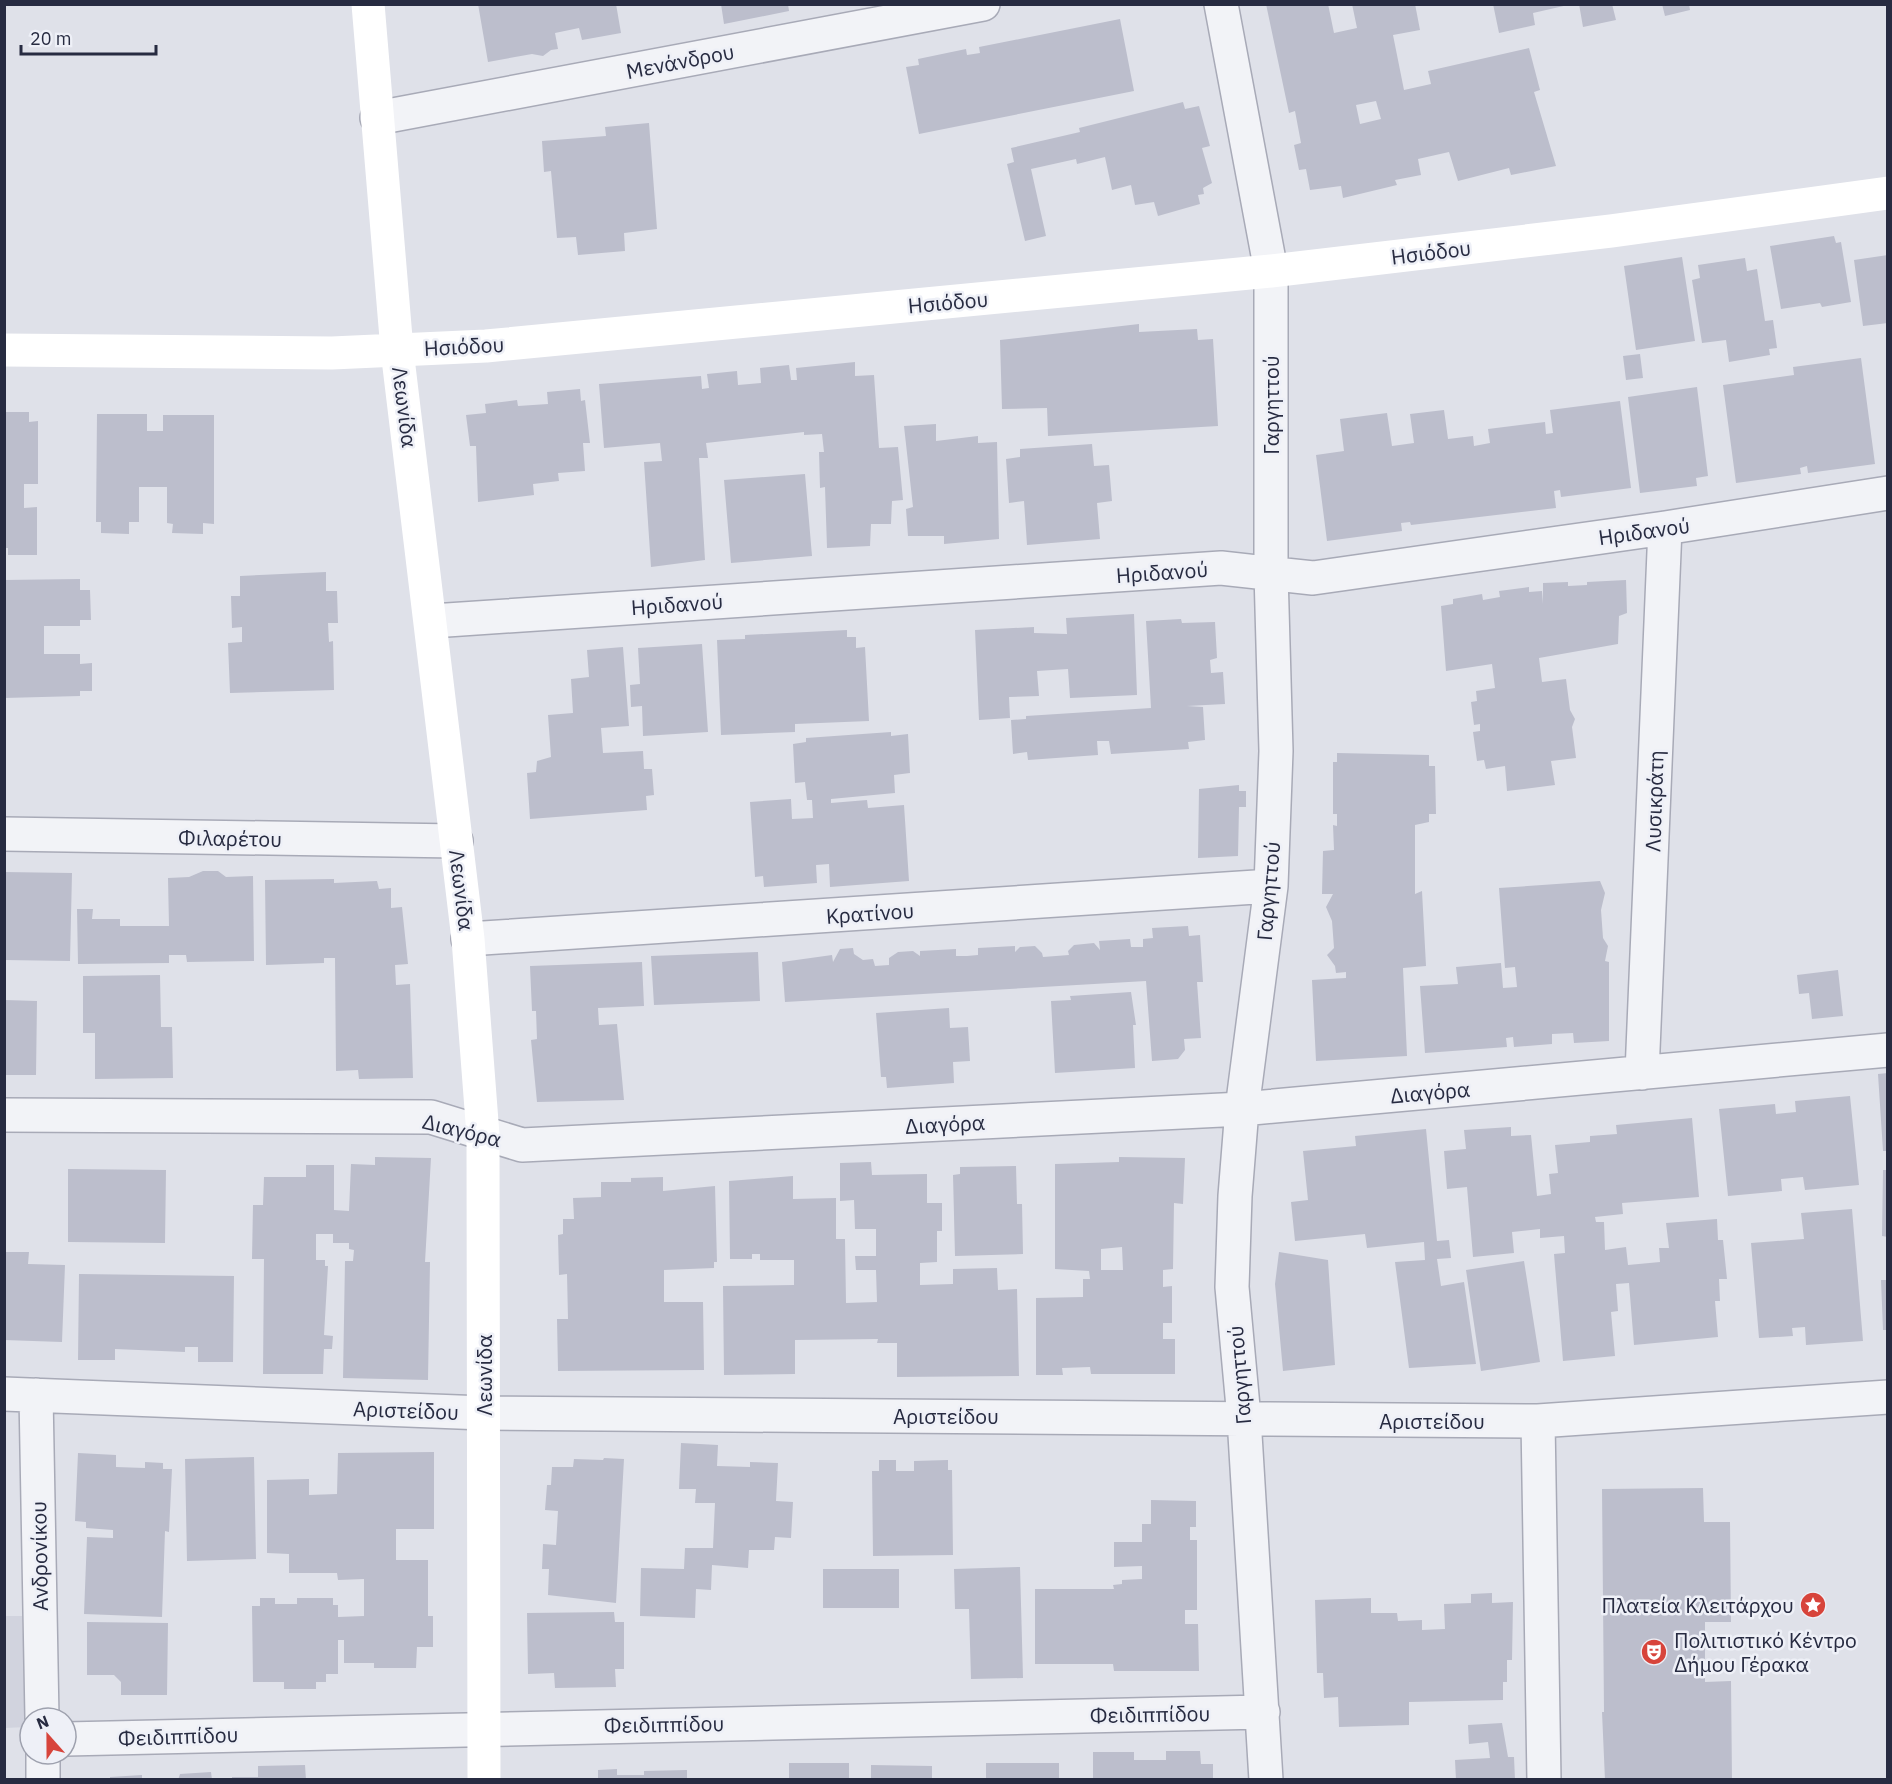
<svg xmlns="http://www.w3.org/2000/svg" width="1892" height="1784" font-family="'IBM Plex Sans',sans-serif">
<rect width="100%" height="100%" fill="#dfe1e9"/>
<!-- built -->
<path fill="#d1d3de" d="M4 1616H22L27 1727 5 1728Z"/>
<!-- building -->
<path fill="#bcbecc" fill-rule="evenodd" d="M478 4H616L621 33 582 40 579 28 555 33 558 49 551 50 543 56 532 54 488 62Z
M721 4H788L789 11 724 24Z
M1266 4H1328L1334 33 1357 28 1352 4H1415L1420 30 1393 35 1404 90 1431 84 1428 71 1529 48 1540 90 1534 92 1556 166 1511 175 1509 168 1458 181 1449 152 1418 159 1421 175 1395 180 1397 185 1343 198 1341 186 1310 190 1306 169 1299 170 1294 145 1301 143 1295 111 1289 113ZM1376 101 1381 119 1360 124 1356 105Z
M1493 4H1568V5L1533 13 1535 25 1499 33Z
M1579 4H1612L1616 20 1583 27Z
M1662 4H1689L1690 10 1665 16Z
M1120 19 1134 91 919 134 906 67 919 65 918 59 966 49 967 55 980 53 979 47Z
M1183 102 1185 109 1199 106 1210 146 1202 148 1212 183 1203 188 1204 194 1198 195 1200 204 1158 216 1154 202 1135 205 1131 185 1112 190 1105 157 1077 164 1076 159 1031 169 1046 236 1025 241 1007 164 1014 162 1011 148 1080 132 1079 128Z
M649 123 657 229 624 233 625 251 578 255 576 237 557 238 551 171 544 172 542 141 606 136 605 127Z
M1834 236 1836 243 1841 242 1851 302 1822 307 1820 303 1781 309 1770 246Z
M1888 255V323L1863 326 1854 260Z
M1682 257 1695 341 1636 350 1624 266Z
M1745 258 1747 271 1757 269 1765 321 1773 320 1777 348 1769 349 1770 355 1729 362 1726 340 1702 343 1692 280 1700 278 1698 265Z
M1139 324V332L1197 329 1198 340 1213 339 1218 426 1048 436 1047 408 1002 409 1000 340Z
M1640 354 1643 378 1626 380 1623 356Z
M1861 358 1875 464 1808 473 1807 466 1800 468 1801 474 1736 483 1723 385 1794 375 1793 367Z
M855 362V376L874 375 879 448 898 447 903 500 892 501 891 524H871L870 546 827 548 825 487 820 488 819 452H824L822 434 804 435V432L706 443 708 458H699L705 560 651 567 644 462 662 461 660 443 604 448 599 384 701 376 702 389 709 388 707 374 737 371 738 385 761 383 760 368 789 365 791 380H797L796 368Z
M1697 387 1708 476 1696 478 1697 486 1640 493 1628 397Z
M580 389 581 401 585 400 590 443H583L585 471 558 473 559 481 533 484 534 495 478 502 476 446H470L466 415 486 413 485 404 517 400 518 406 548 404 547 392Z
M1620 401 1631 488 1561 497 1560 490 1554 491 1556 508 1411 525 1410 522 1401 523 1402 531 1327 541 1316 455 1344 451 1340 419 1387 413 1392 446 1414 443 1410 414 1444 410 1448 439 1473 436 1474 446 1490 443 1488 429 1545 422 1546 434 1553 433 1550 410Z
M4 412H29V422L38 421V484H24V508L37 507V555H8V548H4Z
M97 414H147V431H163V415H214V524L203 523V534L172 533 173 524 167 523V487H139V522H129V534L101 533V522H96Z
M936 424V441L978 436V443L997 442 999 539 944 544V536H908L906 509 913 507 904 426Z
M1092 444 1094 466 1109 465 1112 501 1097 503 1100 539 1027 545 1024 501 1009 503 1006 459 1020 457V449Z
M805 474 812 556 731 563 724 480Z
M326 572V591H337L338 623H328L329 642 333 641 334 690 230 693 228 643 242 642V627L232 628 231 596H240V576Z
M80 579V590H90L91 620H80V626H44V654H80V664L92 663V691H80V696L4 698V580Z
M1626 580 1627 613 1619 616 1618 644 1539 658 1542 682 1566 679 1570 710 1575 719 1572 727 1576 758 1551 761 1555 785 1507 791 1505 766 1486 769 1484 760 1477 761 1473 732 1480 731V724L1474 725 1471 702 1477 701 1476 691 1495 688 1492 664 1446 671 1441 606 1453 604V599L1482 594 1483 600 1500 597 1499 591 1529 587V592L1542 591 1543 604V583L1568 582V586L1587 585V582Z
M1134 614 1137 695 1070 698 1068 669 1037 671 1039 696 1009 697 1010 718 979 720 975 630 1034 627V633L1067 634 1066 618Z
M1181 619 1182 623 1215 622 1217 658 1210 660 1211 673 1223 672 1225 704 1187 706 1203 707 1205 740 1188 742 1189 749 1111 754 1109 741H1097L1098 755 1028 760 1027 752 1013 754 1011 720 1026 719V716L1151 708 1146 621Z
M847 630V637H856V648L865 647 869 721 795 724V732L721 735 717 640 745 639V635Z
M702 644 708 732 643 736 642 706 631 707 630 685 640 684 638 648Z
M623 647 629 726 601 728 603 753 643 751 644 769H652L654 795 646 796 647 810 530 819 527 773 536 772 537 761 551 757 548 715 573 713 571 679 589 677 587 650Z
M891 732V736L908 734 910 773 894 775 895 793 831 799V803L867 800 868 808 904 805 909 881 830 887 829 864 816 865 817 883 764 887 763 876 755 877 750 802 791 799 792 819 813 818 812 800H807L805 782 795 783 793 744 806 742V738Z
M1337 753 1429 755V766H1435L1436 814H1429V822L1415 825V894L1422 891 1426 966 1403 968 1407 1056 1316 1061 1312 980 1346 978V972L1336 973 1335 966 1327 955 1334 948 1332 921 1326 907 1333 894H1322L1323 851 1334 850 1333 825 1337 826V814H1333V762H1337Z
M1239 785V791H1246V807H1239L1238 856 1198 858 1199 789Z
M203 871H218L226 877 253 876 254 961 187 962 186 955H169V963L78 964 77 909H93L92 919H120V926H169L168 878 189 877Z
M4 872 72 873 70 961 4 960Z
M334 879V883L377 881 379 889 391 888V908L402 907 408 964 395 965 396 985 410 984 413 1078 359 1079 358 1070 336 1071 335 958H324V963L266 965 265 880Z
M1600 881 1605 893 1601 910 1603 938 1608 946 1605 961 1609 962V1041L1574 1043 1573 1033 1552 1034V1044L1514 1047 1513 1037 1506 1038 1507 1047 1425 1053 1420 986 1458 984 1456 967 1501 963 1503 988 1517 987 1515 967 1505 968 1499 888Z
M1188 926 1189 936 1200 935 1203 982H1197L1201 1038 1184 1039 1185 1050 1178 1059 1152 1061 1146 981 785 1002 782 962 832 955 833 962 840 949 853 948 854 954 863 960 873 959 875 966 889 965V958L898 952 913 951 920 956V951L956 949V956H967L978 955V948L1015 946V952L1020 947 1035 946 1042 953 1043 957 1069 955 1068 951 1074 945 1094 943 1100 950 1099 941 1130 939 1131 947H1143V939L1153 938 1152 928Z
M758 952 760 1001 654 1005 651 956Z
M642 962 644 1006 598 1008 599 1025 617 1024 624 1100 537 1102 531 1040 537 1039 536 1011H532L530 966Z
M1838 970 1843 1016 1812 1019 1809 993 1799 994 1797 975Z
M160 975 161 1027H172L173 1078 95 1079V1033H83V976Z
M1131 992 1136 1025H1133L1135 1068 1055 1073 1051 1001 1071 1000 1070 996Z
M5 1000 37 1001 36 1075H5Z
M949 1008 950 1028 968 1027 970 1061 953 1062 954 1083 887 1088 886 1077H881L876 1013Z
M1888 1073V1151H1883L1878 1074Z
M1850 1096 1859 1185 1805 1190 1803 1177 1781 1179 1782 1191 1728 1196 1719 1109 1775 1104 1776 1114 1796 1112 1795 1101Z
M1692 1118 1699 1197 1622 1203 1623 1214 1595 1217 1596 1222H1604L1605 1250 1626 1247 1628 1265 1660 1262 1659 1248H1669L1666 1223 1717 1219 1718 1240H1723L1727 1279H1719L1720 1301H1715L1718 1337 1634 1345 1629 1283 1616 1284 1618 1311 1611 1312 1615 1356 1563 1361 1554 1254 1565 1253 1564 1236 1540 1238V1229L1512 1232 1514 1253 1473 1257 1467 1187 1447 1189 1444 1151 1466 1149 1464 1130 1511 1127V1136L1531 1135 1537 1196 1551 1194 1549 1174 1558 1173 1555 1145 1590 1142V1136L1617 1134 1616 1125Z
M1426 1129 1437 1241 1449 1240 1451 1258 1437 1259 1441 1286 1464 1282 1476 1364 1409 1368 1395 1262 1425 1260 1424 1242 1367 1248 1365 1234 1295 1241 1291 1202 1308 1200 1303 1151 1356 1146 1355 1136Z
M375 1157 431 1158 425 1262H430L428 1380 343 1378 345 1261H353L354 1250 349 1249V1243H333V1234H316V1260H325V1266H328L324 1335 333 1336 332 1349H324L323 1374H263L264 1259H252L253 1205H263L264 1177H306V1165H334V1210L349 1211 351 1164 375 1165Z
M1119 1157 1185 1158 1183 1204 1174 1203 1173 1269 1163 1270V1287L1172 1286V1323H1163V1339H1175V1374H1091L1090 1367 1062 1368 1063 1375H1036V1298L1083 1297V1279H1090L1089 1271 1055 1269V1164L1119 1162ZM1122 1247 1123 1270H1101V1249Z
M871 1162 872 1175 927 1174V1203H942V1231H937V1262L920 1263V1285L953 1284V1269L997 1268 998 1290 1017 1289 1019 1376 897 1377V1343H877L878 1339 795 1340V1374L724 1375 723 1286 794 1285V1260H760V1254H752V1259H730L729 1181 793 1176V1199L836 1198V1239H845L846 1303 877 1302 876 1270H856L855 1256H876V1229H855L854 1200 840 1201V1163Z
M1016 1166 1017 1204H1022L1023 1254 955 1256 953 1175 960 1174V1167Z
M68 1169 166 1170 165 1243 68 1242Z
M1883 1170H1888V1237L1882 1236Z
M663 1177V1191L715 1186 717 1262H714V1268L664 1270V1302H703L704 1370 558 1371 557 1319H568L567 1274 559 1275 558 1235 563 1234V1219H574L573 1198 601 1197V1182H631V1178Z
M1852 1209 1863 1341 1806 1345 1805 1327 1792 1328 1793 1336 1759 1338 1751 1243 1804 1239 1801 1213Z
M4 1252H29L28 1264 65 1265 62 1342 4 1340Z
M1279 1252 1328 1260 1335 1365 1283 1371 1275 1284Z
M1524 1261 1540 1362 1481 1371 1466 1270Z
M79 1274 234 1276 233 1362H198V1347H185V1352L115 1349V1360H78Z
M1881 1280H1888V1330H1883Z
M681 1443 718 1445 717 1466 750 1467V1462L778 1463 776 1501 793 1502 791 1538 775 1537 774 1550H749L748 1568 712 1565 711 1590 696 1589 695 1618 640 1616 641 1568 684 1569 685 1548H713L715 1503H695L696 1489H679Z
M434 1452V1529H396V1560H428V1616H433V1647H417L416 1668H374V1663H344V1640H338V1674H326V1682H316V1689H284V1682H253L252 1606H260V1598H275V1604H297V1598H333V1605H338V1617L364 1616V1579L338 1580 337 1573H289V1554L267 1553V1480L309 1479V1495L337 1494 338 1453Z
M78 1453 116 1455V1467L145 1468V1462L163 1463V1469H172L169 1532 165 1531 162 1617 84 1614 87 1537 113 1538V1530L86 1528V1522L75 1521Z
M254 1457 256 1559 187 1561 185 1459Z
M604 1458 624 1459 616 1603 548 1595 549 1569H542L543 1544 556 1545 558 1511 545 1510 547 1485H551L552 1467H573L574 1459 603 1460Z
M879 1460H896V1471H914V1461L948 1460V1470H952L953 1555 873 1556 872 1471H879Z
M1703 1488 1704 1522H1730L1731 1622H1705V1682L1731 1681 1732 1780H1605L1602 1712H1604L1602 1489Z
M1151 1500 1196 1501V1527H1190V1540H1197V1610H1185V1624H1198L1199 1671H1114L1113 1664H1035V1589H1114L1113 1585 1122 1584V1580L1142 1579V1566L1114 1567V1542H1142V1524H1151Z
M1020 1567 1023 1678 971 1679 969 1609H955L954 1569Z
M823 1569H899V1608H823Z
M1492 1593V1603L1513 1602 1512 1660H1507V1682H1503V1700L1409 1702V1725L1339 1727 1338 1697 1324 1698 1323 1673H1317L1315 1600 1371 1598V1613H1397L1398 1621 1422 1620V1630L1445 1629 1444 1604 1471 1603V1594Z
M614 1612 615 1622H624V1669H615L616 1687 555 1688 554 1673 528 1674 527 1613Z
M87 1622 168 1623 167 1695H121V1682L114 1675H87Z
M1502 1723 1508 1757H1514L1515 1780H1456L1455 1760 1490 1758 1488 1742 1469 1744 1468 1725Z
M1166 1751H1200L1201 1764H1213V1780H1093V1752H1134V1760H1166Z
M789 1763H849V1780H789Z
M986 1763H1059V1780H986Z
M305 1765 306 1780H232V1777H258V1766Z
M871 1765 932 1766V1780H871Z
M617 1769V1775H644V1771L687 1770V1780H598V1770Z
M211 1772 212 1780H178L180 1774Z
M142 1775V1780H110V1777Z"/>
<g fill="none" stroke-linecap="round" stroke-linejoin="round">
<!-- street casing -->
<g stroke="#a8aab7" stroke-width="36">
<path id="street" d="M1221 4 1271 271V573L1276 751 1271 886 1242 1109 1235 1196 1232 1287 1244 1418 1266 1780
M377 118 983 4
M432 621 1221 568 1313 578 1665 528 1888 493
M4 834 456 841
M468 939 1271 886
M1642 1073 1665 528
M4 1115 431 1117 522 1145 1242 1109 1888 1050
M4 1394 484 1413 1538 1421 1888 1397
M36 1395 42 1718
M1538 1421 1544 1780
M66 1739 1263 1712
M43 1754V1780"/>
</g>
<!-- street -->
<use href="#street" stroke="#f2f3f7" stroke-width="33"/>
<!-- secondary -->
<path stroke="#fff" stroke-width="33" d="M368 4 397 350 468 939 483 1135 484 1780
M4 350 332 353 486 346 1271 271 1611 231 1888 193"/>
</g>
<!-- icons -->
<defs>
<g id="sight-disc" transform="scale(1.35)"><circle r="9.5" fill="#d7443b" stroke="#eef0f7"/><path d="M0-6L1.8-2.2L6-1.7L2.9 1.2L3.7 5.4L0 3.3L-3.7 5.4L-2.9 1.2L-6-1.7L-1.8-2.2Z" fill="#fff"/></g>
<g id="theatre-disc" transform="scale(1.35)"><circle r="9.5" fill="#d7443b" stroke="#eef0f7"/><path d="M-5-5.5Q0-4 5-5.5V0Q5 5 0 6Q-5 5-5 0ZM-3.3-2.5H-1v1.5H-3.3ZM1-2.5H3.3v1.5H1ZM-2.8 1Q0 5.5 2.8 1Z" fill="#fff"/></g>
</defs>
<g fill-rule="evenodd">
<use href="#sight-disc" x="1813" y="1605"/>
<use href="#theatre-disc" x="1654" y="1652"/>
</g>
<g text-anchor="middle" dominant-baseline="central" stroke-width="5" stroke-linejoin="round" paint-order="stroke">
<!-- street labels -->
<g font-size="21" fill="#272b41" stroke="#eef0f7">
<text transform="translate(680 61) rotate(-11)">Μενάνδρου</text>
<text transform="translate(1431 252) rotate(-7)">Ησιόδου</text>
<text transform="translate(948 302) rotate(-5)">Ησιόδου</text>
<text transform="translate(464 346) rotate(-3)">Ησιόδου</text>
<text transform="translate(1271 405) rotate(-90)">Γαργηττού</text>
<text transform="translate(405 407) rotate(83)">Λεωνίδα</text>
<text transform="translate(1644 531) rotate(-8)">Ηριδανού</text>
<text transform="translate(1162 572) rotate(-4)">Ηριδανού</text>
<text transform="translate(677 604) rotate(-4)">Ηριδανού</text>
<text transform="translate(1654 801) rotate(-88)">Λυσικράτη</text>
<text transform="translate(230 838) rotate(1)">Φιλαρέτου</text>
<text transform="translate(462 890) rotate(83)">Λεωνίδα</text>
<text transform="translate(1268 891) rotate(-85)">Γαργηττού</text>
<text transform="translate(870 913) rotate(-4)">Κρατίνου</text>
<text transform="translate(1430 1092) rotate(-5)">Διαγόρα</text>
<text transform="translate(945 1124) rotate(-3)">Διαγόρα</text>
<text transform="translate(462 1130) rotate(14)">Διαγόρα</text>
<text transform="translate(484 1375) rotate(-90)">Λεωνίδα</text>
<text transform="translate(1239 1375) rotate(-95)">Γαργηττού</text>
<text transform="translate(406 1410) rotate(2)">Αριστείδου</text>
<text x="946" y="1416">Αριστείδου</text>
<text x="1432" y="1421">Αριστείδου</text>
<text transform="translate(39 1556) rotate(-91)">Ανδρονίκου</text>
<text transform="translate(1150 1714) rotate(-1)">Φειδιππίδου</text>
<text transform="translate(664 1724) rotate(-1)">Φειδιππίδου</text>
<text transform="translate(178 1736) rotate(-2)">Φειδιππίδου</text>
</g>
<!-- poi labels -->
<g font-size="21" fill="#272b41" stroke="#eef0f7" text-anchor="end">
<text x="1794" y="1605">Πλατεία Κλειτάρχου</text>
<text x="1674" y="1640" text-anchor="start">Πολιτιστικό Κέντρο<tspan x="1674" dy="24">Δήμου Γέρακα</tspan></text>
</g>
</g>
<!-- border -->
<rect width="1892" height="1784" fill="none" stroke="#272b41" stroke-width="12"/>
<!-- north arrow -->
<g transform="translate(48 1736) rotate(339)"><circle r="28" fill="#eef0f7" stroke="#9ea1ae" stroke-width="1.5"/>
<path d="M0-4.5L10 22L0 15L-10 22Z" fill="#d7443b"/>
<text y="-9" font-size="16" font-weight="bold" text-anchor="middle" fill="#272b41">N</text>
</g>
<!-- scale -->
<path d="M21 45v9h135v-9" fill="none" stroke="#272b41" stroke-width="3"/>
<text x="30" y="45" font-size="18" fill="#272b41" stroke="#eef0f7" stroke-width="4.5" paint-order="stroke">20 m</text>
</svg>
